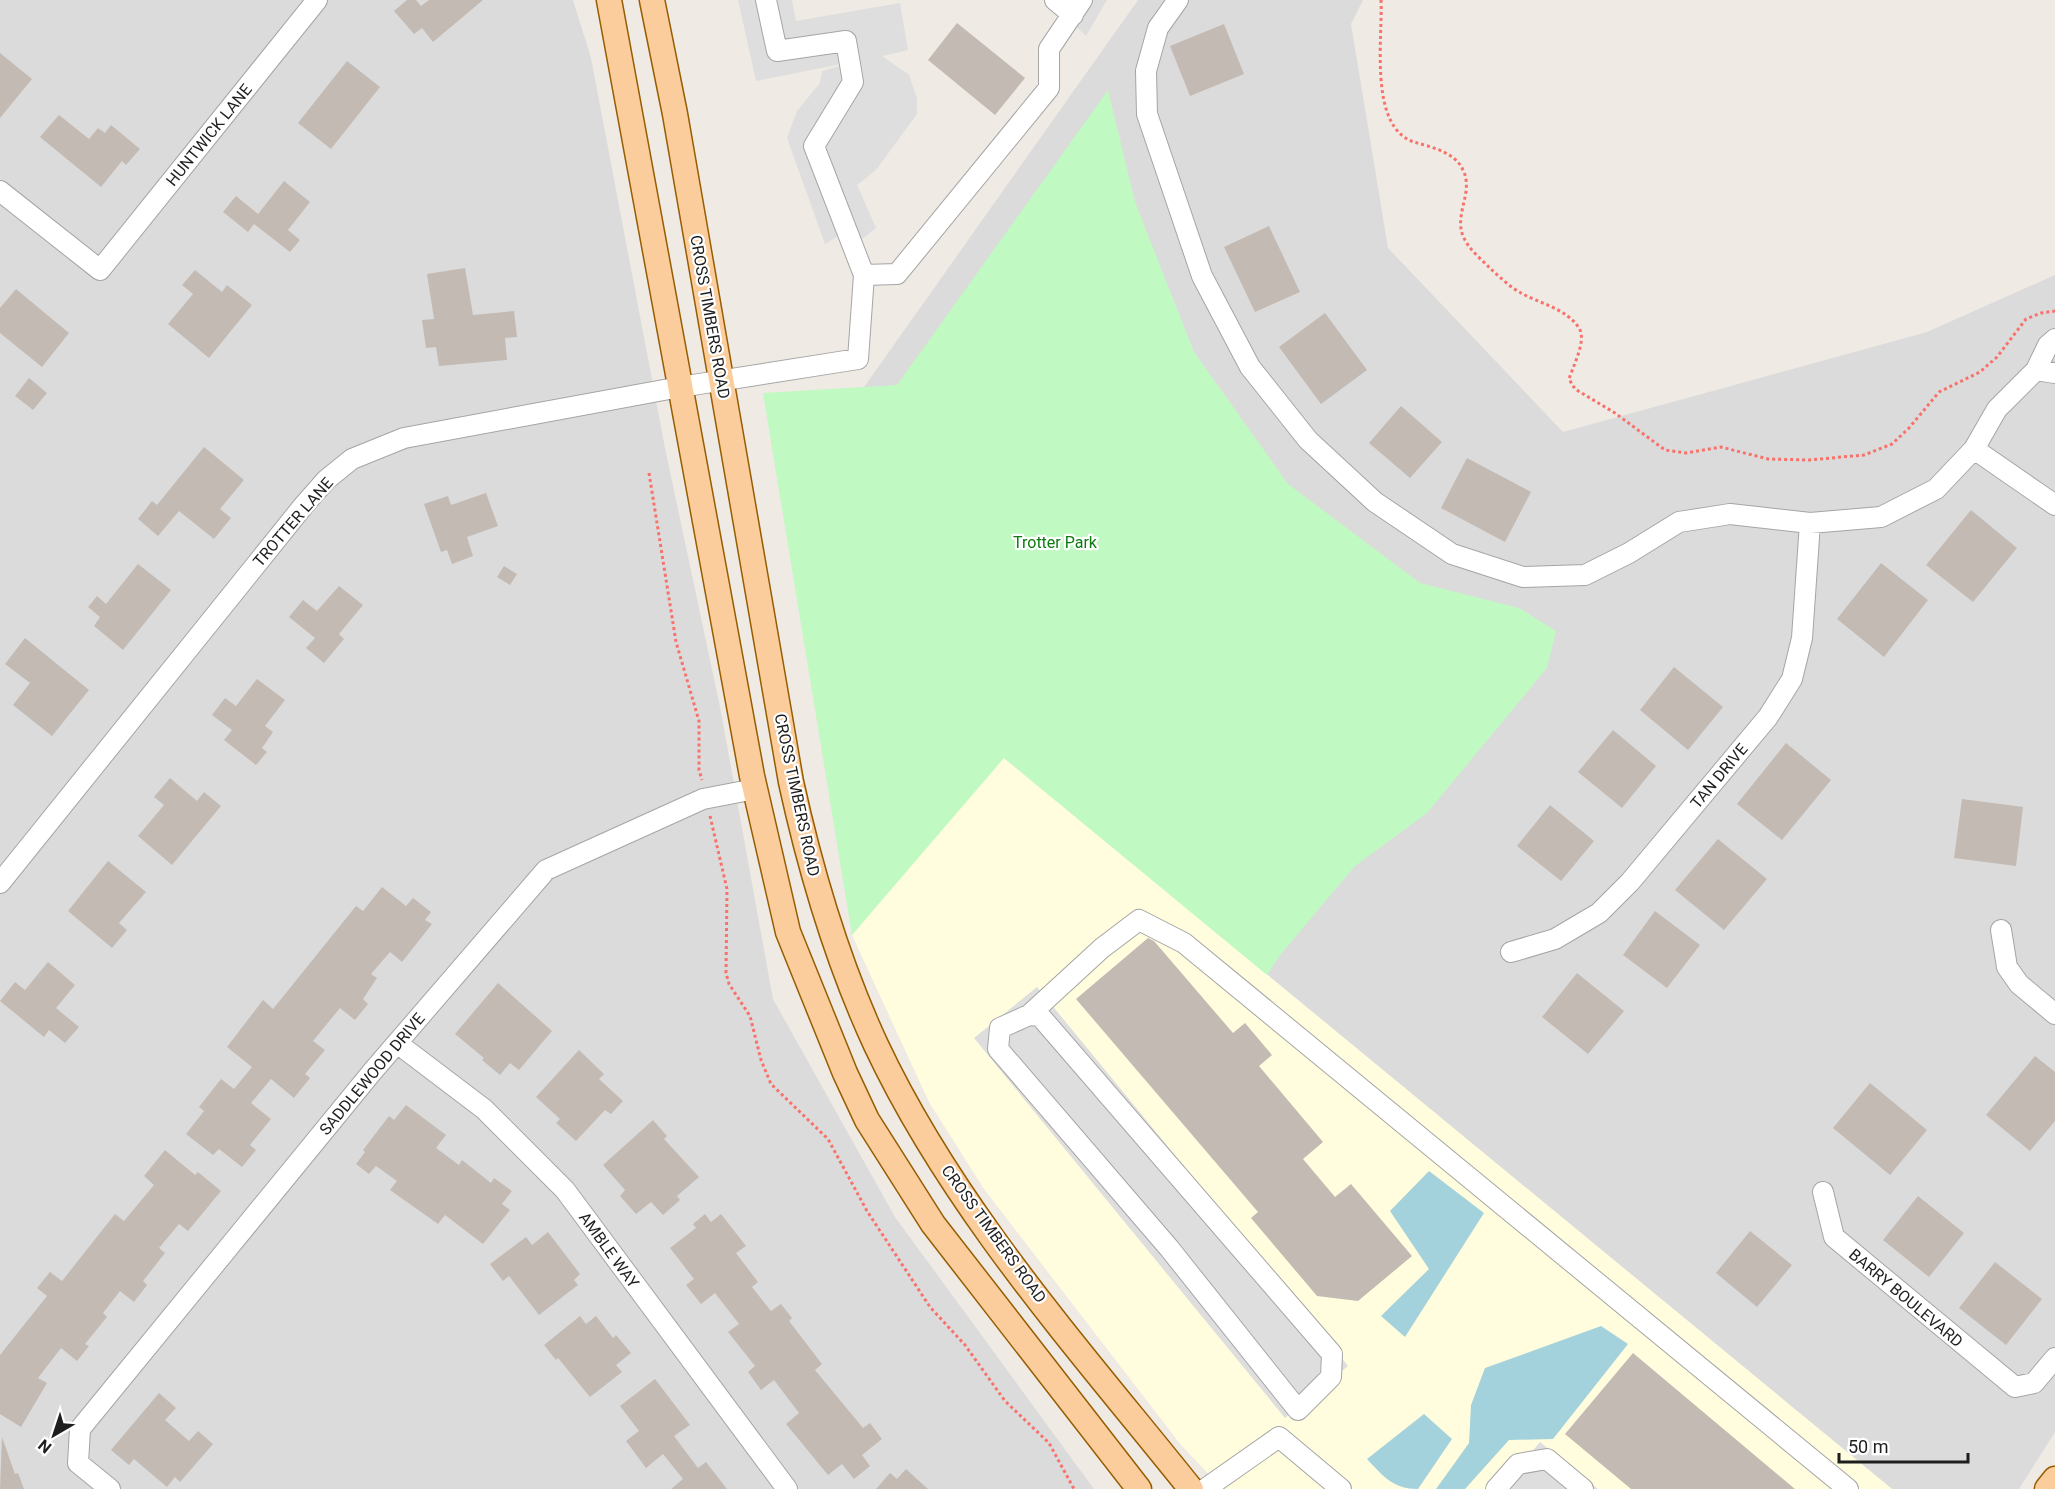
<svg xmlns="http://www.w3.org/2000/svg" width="2055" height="1489" font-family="Roboto,sans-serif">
<rect width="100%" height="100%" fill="#efeae4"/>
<!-- residential -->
<path fill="#dcdbdb" d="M0 0H573L591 58 665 448 720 707 773 999 895 1217 1094 1489H0Z
M1138 0H1363L1351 24 1388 248 1563 432 1927 332 2055 275V1432L2019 1489H1892L998 753 857 397Z"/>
<!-- education -->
<path fill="#fffddd" d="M998 753 1892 1489H1223L1181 1445 984 1189 929 1102 852 935 937 833Z"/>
<!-- park -->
<path fill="#c0f9c2" d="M1108 90 1135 202 1194 352 1288 484 1420 583 1519 608 1556 631 1547 668 1427 813 1355 866 1281 954 1267 975 1004 758 852 935 763 393 897 385Z"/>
<!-- parking -->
<path fill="#dedede" d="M738 0H792L796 21 900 3 908 50 882 56 909 75 917 98V114L876 170 857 185 876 228 846 252 840 235 825 244 787 138 797 111 820 83 822 71 861 60 756 81Z
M1048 0H1107L1086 36Z
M1037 987 1348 1366 1285 1418 974 1038Z
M1540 1442 1598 1489H1502Z"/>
<!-- water -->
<path fill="#a4d2dc" d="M1429 1171 1484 1213 1405 1337 1381 1316 1429 1269 1390 1211Z
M1601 1326 1628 1344 1553 1439 1509 1440 1465 1489H1436L1469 1443 1471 1405 1485 1368Z
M1424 1414 1452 1439 1418 1489C1393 1489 1383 1476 1367 1459Z"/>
<!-- building -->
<path fill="#c3bab3" d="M407 0H416L421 6 429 0H483L433 42 422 28 414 34 394 11Z
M957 23 1025 78 995 115 928 60Z
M1224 24 1244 74 1190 96 1170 46Z
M0 53 32 79 0 118Z
M347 61 380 87 331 149 298 123Z
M59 115 89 139 98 128 105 133 111 125 140 149 126 165 122 161 101 187 40 137Z
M284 181 310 202 288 230 300 240 290 252 254 224 248 232 223 212 236 196 258 214Z
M1269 226 1300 292 1255 312 1224 247Z
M465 268 473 315 514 311 517 337 505 338 507 360 439 366 436 347 426 348 422 320 434 319 427 274Z
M195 270 222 292 227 285 252 305 209 358 168 324 193 294 182 285Z
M16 289 69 333 42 367 0 333V308Z
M1325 313 1367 370 1321 404 1279 347Z
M29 378 47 393 33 410 15 396Z
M1401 406 1442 442 1410 478 1369 443Z
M204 447 244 480 220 509 231 518 214 539 179 511 158 536 138 519 152 501 157 505Z
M1467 458 1531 492 1505 542 1441 508Z
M486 493 498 526 467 537 473 556 452 564 447 550 441 552 424 504 448 496 451 505Z
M1971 510 2017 548 1973 602 1926 565Z
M1881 563 1928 600 1884 657 1837 619Z
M138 564 171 590 123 650 94 626 100 617 88 607 97 596 106 604Z
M504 566 517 574 510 585 497 577Z
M339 586 363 605 339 634 344 639 324 663 306 648 315 638 289 617 303 600 317 611Z
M25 638 89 690 52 736 13 705 30 683 5 664Z
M1674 667 1723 707 1688 750 1640 710Z
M257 679 285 700 265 726 273 732 262 748 267 752 256 765 224 740 232 730 212 715 225 698 236 706Z
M1613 730 1656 766 1622 808 1578 772Z
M1786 743 1831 780 1782 840 1737 804Z
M170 778 197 801 204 792 221 806 172 865 138 836 164 805 154 797Z
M1962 799 2023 807 2016 866 1954 858Z
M1550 805 1594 841 1561 881 1517 846Z
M1718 839 1767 879 1724 930 1675 890Z
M108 861 146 892 119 923 127 930 112 948 68 911Z
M382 887 406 906 413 898 431 912 425 920 432 924 402 962 390 952 371 974 377 978 363 999 368 1004 355 1020 340 1008 313 1041 325 1050 305 1074 310 1078 294 1098 271 1079 251 1103 271 1119 250 1145 256 1150 242 1167 219 1149 213 1155 186 1134 204 1111 199 1107 221 1079 234 1089 252 1067 227 1047 263 1000 273 1009 356 906 363 911Z
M1655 911 1700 945 1667 988 1623 955Z
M1148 938 1154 941 1233 1033 1245 1023 1272 1055 1259 1066 1323 1142 1303 1159 1335 1197 1351 1184 1412 1256 1358 1301 1317 1296 1251 1218 1258 1212 1076 999Z
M48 962 75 985 56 1008 79 1027 65 1043 49 1030 44 1037 0 1001 15 982 25 990Z
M1577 973 1624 1011 1588 1054 1542 1017Z
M498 983 552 1031 519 1070 510 1063 500 1075 482 1060 484 1058 455 1034Z
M579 1050 604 1074 599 1079 623 1101 611 1114 605 1110 576 1141 556 1123 560 1119 536 1097Z
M2035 1056 2055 1072V1121L2030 1151 1986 1115Z
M1870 1083 1927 1130 1890 1175 1833 1128Z
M406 1105 446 1135 436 1148 459 1165 462 1160 491 1183 494 1178 512 1191 502 1204 510 1210 483 1244 445 1215 438 1224 407 1202 390 1190 397 1181 376 1166 369 1174 356 1164 365 1152 363 1150 389 1116 394 1120Z
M653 1120 667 1136 664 1139 699 1177 677 1196 680 1200 663 1215 651 1202 636 1214 620 1196 625 1190 603 1165Z
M165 1150 195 1175 198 1172 221 1191 188 1231 179 1224 159 1248 165 1253 143 1281 147 1285 134 1302 120 1291 103 1313 107 1317 85 1344 89 1346 77 1361 61 1348 38 1378 47 1383 21 1427 0 1414V1355L47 1296 37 1288 50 1272 62 1281 115 1214 124 1221 154 1185 144 1176Z
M1918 1196 1964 1233 1929 1277 1883 1240Z
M705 1214 711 1222 721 1214 746 1246 736 1253 758 1282 752 1287 771 1311 781 1304 792 1318 789 1321 822 1364 815 1370 863 1428 870 1423 882 1439 862 1455 870 1466 854 1479 842 1464 828 1475 786 1424 799 1413 774 1380 761 1390 748 1372 755 1366 728 1332 739 1324 715 1293 701 1304 686 1285 694 1279 670 1248 696 1228 693 1224Z
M1750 1231 1792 1265 1757 1307 1716 1273Z
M548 1232 580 1274 574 1280 578 1285 539 1315 509 1276 503 1281 490 1264 526 1237 532 1245Z
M1995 1262 2042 1299 2006 1345 1959 1308Z
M580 1316 586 1324 596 1316 613 1338 616 1335 631 1353 616 1365 622 1372 590 1397 558 1358 556 1360 544 1345Z
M1633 1353 1795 1489H1631L1565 1434Z
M655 1379 690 1425 674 1436 698 1468 706 1462 727 1489H671L683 1479 663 1454 646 1468 626 1441 639 1431 620 1406Z
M159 1393 176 1408 165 1420 189 1441 198 1431 213 1444 180 1482 175 1477 167 1487 134 1459 129 1465 111 1450Z
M2 1437 15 1474 18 1473 24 1489H0Z
M906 1469 928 1489H876L890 1473 897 1479Z"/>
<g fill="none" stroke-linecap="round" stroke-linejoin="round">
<!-- minor casing -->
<g stroke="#a5a5a5" stroke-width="22">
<path id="minor" d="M766 0 777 51 846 41 853 82 814 146 864 275
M1055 0 1073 15
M1178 0 1158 28 1146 71 1147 114 1202 276 1250 367 1308 440 1375 502 1452 554 1523 577 1585 575 1629 553 1679 522 1730 514 1810 523 1881 517 1936 489 1974 449 1997 409 2036 370 2048 345 2055 339
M0 191 100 270 317 0
M2036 370 2055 373
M1974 449 2055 505
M0 883 304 505 326 480 352 459 404 438 680 387 858 359 864 275 897 274 1049 88V49L1082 0
M2001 930 2007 967 2019 984 2055 1014
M1511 952 1555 939 1599 913 1630 882 1768 717 1792 679 1802 638 1810 523
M1029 1015 1102 948 1139 920 1184 943 1848 1489
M1029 1015 1040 1016 1332 1354 1331 1377 1298 1410 1169 1248 998 1049 1000 1028Z
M397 1043 484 1109 565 1190 787 1489
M1823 1192 1834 1237 2015 1387 2034 1383 2055 1358
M110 1489 78 1463 80 1429 372 1072 546 870 703 799 755 789
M1205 1489 1279 1437 1341 1489
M1496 1489 1518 1464 1547 1459 1583 1489"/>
</g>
<!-- major casing -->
<g stroke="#965d01" stroke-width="27">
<path id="major" d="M609 0 752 776 788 932 845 1073 867 1120 933 1224 1139 1489
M652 0 675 114 791 782C811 873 837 961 876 1045 953 1209 1079 1349 1191 1489
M2047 1489 2055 1479"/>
</g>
<!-- path -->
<path stroke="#f8726b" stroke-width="3" stroke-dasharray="3 3" stroke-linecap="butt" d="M1381 0C1383 36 1368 127 1414 142 1431 147 1455 152 1463 170 1474 192 1454 214 1463 236 1469 250 1482 260 1492 270 1501 278 1511 288 1521 293 1539 303 1567 309 1579 328 1587 340 1573 366 1569 379L1575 389 1615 413 1665 450 1686 453 1721 447 1768 459 1809 460 1864 455 1892 444 1909 428 1939 392 1980 372 1997 357 2026 319 2041 313 2055 311
M649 473 676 642 699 721V770L702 780
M710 816 727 889 726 973 729 984 750 1016 761 1060 771 1084 828 1139 867 1211 930 1307 965 1345 1005 1401 1049 1443 1074 1489"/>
<!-- minor -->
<use href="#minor" stroke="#fff" stroke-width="20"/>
<!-- major -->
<use href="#major" stroke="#fbcd9c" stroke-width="24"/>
</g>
<g text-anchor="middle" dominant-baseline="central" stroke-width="4.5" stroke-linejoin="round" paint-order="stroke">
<!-- street labels -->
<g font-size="16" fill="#1e1e1e" stroke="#fff">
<text transform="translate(209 135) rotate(-51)">HUNTWICK LANE</text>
<text transform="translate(710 317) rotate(80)">CROSS TIMBERS ROAD</text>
<text transform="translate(293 522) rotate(-49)">TROTTER LANE</text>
<text transform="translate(1719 776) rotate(-50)">TAN DRIVE</text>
<text transform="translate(797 795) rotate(78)">CROSS TIMBERS ROAD</text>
<text transform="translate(372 1074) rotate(-50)">SADDLEWOOD DRIVE</text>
<text transform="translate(994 1234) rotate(54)">CROSS TIMBERS ROAD</text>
<text transform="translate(609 1250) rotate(54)">AMBLE WAY</text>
<text transform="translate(1906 1298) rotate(40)">BARRY BOULEVARD</text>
</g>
<!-- park labels -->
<g font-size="16" fill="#0c7b10" stroke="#fff">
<text x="1055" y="542">Trotter Park</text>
</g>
</g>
<!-- north arrow -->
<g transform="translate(54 1435) rotate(219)" stroke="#ffffff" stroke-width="4.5" paint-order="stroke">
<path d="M0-4.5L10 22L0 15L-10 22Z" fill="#1e1e1e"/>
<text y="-9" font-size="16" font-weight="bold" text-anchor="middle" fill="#1e1e1e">N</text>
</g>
<!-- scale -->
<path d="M1839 1453v9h129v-9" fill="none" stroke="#1e1e1e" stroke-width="3"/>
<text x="1848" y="1453" font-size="18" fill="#1e1e1e" stroke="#ffffff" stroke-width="4.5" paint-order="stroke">50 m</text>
</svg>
